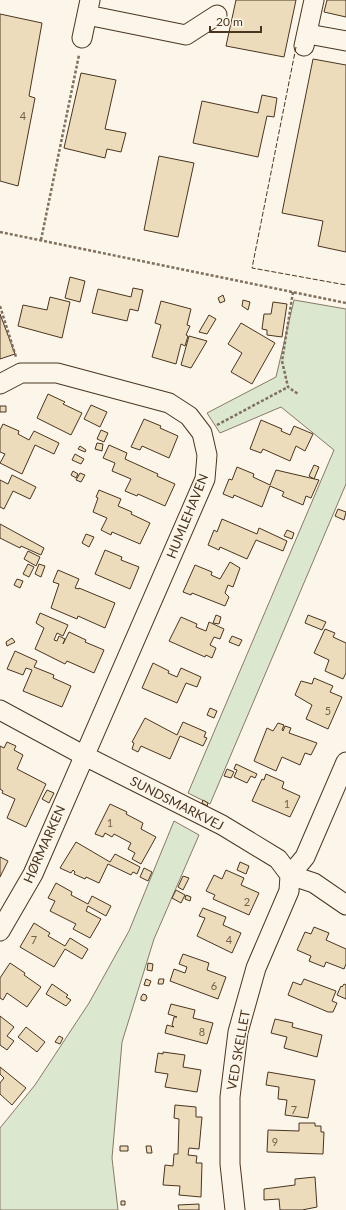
<svg xmlns="http://www.w3.org/2000/svg" width="346" height="1210" font-family="Lato,sans-serif">
<rect width="100%" height="100%" fill="#fbf6e9"/>
<!-- green -->
<path fill="#dce7d0" stroke="#887966" d="M294 300 346 309V484L210 804 188 793 334 450 281 407 220 433 207 413 276 377Z
M174 821 199 835 154 939 122 1042 112 1158 118 1210H0V1128L35 1085 89 1003 129 931Z"/>
<!-- building -->
<path fill="#ecdcbc" stroke="#4a3520" d="M236 0H296L284 57 226 46Z
M327 0H346V17L324 12Z
M0 14 42 23 29 96 35 98 18 186 0 181Z
M313 59 346 65V252L318 246 323 221 282 213Z
M81 73 116 80 105 129 126 133 121 152 107 149 105 158 64 148Z
M262 95 277 98 274 117 267 116 258 157 193 143 202 101 258 113Z
M159 156 194 163 178 237 144 230Z
M70 277 85 281 80 302 65 298Z
M133 288 143 290 138 311 130 309 127 321 92 313 98 289 131 297Z
M223 295 225 301 220 303 218 298Z
M50 297 70 302 62 338 18 326 23 305 47 310Z
M243 300 250 302 248 310 242 306Z
M161 301 191 309 187 325 190 326 186 335 188 336 185 346 181 344 176 364 152 357 161 325 155 323Z
M273 302 287 304 282 337 267 335V330L262 329 264 314H271Z
M0 314 15 354 0 359Z
M209 315 216 319 207 334 199 332Z
M241 323 275 343 252 384 231 372 242 353 228 344Z
M189 336 207 341 191 368 181 365Z
M48 394 65 402 63 404 82 413 71 435 37 418Z
M91 405 107 412 100 427 84 419Z
M0 406H6V412H0Z
M144 419 161 426 160 428 178 436 169 458 142 446 140 450 131 447Z
M261 420 282 429 281 431 290 435 294 426 313 434 305 451 296 446 290 461 263 449 261 453 250 449Z
M3 424 19 431 18 434 29 440 34 431 59 443 54 454 35 445 22 474 0 463 5 454 0 452V430Z
M101 430 108 433 104 442 97 439Z
M97 443 103 444 102 451 95 449Z
M109 445 127 453 125 459 158 474 157 476 175 484 165 506 138 494 137 496 125 491 131 479 112 471 115 463 103 458Z
M80 446 86 450 85 452 78 449Z
M75 454 84 459 81 464 72 460Z
M314 465 319 467 314 479 309 476Z
M237 467 254 474 253 477 270 485 276 470 319 480 311 498 306 496 303 505 282 496 284 492 270 486 262 507 234 495 233 498 223 494 229 479 232 480Z
M73 471 78 474 76 478 71 475Z
M80 473 85 475 81 482 76 480Z
M12 475 36 487 30 499 13 491 4 509 0 507V480L8 484Z
M99 490 121 499 118 506 132 512 131 514 150 523 140 544 112 532 111 535 101 530 107 518 93 512 98 498 96 497Z
M338 509 346 512 344 520 335 516Z
M222 519 257 534 259 528 287 541 283 551 256 540 247 559 220 547 219 550 208 545 214 530 217 532Z
M0 524 44 548 41 555 21 546 20 548 0 538Z
M287 530 294 533 292 539 284 536Z
M86 534 94 537 89 547 82 543Z
M105 550 122 557 121 560 139 567 130 589 95 574Z
M28 551 40 557 36 566 24 559Z
M230 562 240 568 233 587 228 585 225 593 229 597 225 606 192 593 191 595 183 592 195 565 212 572 211 575 220 579Z
M28 564 34 567 29 577 23 574Z
M39 564 45 566 41 577 35 574Z
M58 570 79 579 75 588 79 589V588L115 603 105 628 78 616 77 619 51 608 59 584 53 582Z
M17 579 23 581 20 588 14 585Z
M40 613 68 625 63 636 57 633 54 640 57 641 59 636 65 639 63 644 69 632 86 640 85 642 104 650 94 673 67 661 65 664 35 649 44 628 36 623Z
M216 615 221 617 219 624 213 623Z
M308 615 326 622 322 630 305 623Z
M181 617 197 624 196 627 206 631 209 622 224 629 220 639 214 637 210 645 216 648 212 658 206 655 205 657 169 641Z
M325 629 335 633 333 637 346 643V673L343 679 325 671 329 660 314 653Z
M232 636 242 640 239 646 229 642Z
M12 638 15 642 7 646 6 642Z
M15 651 37 661 34 667 54 675 53 678 71 686 62 707 23 691 32 670 26 668 23 675 7 669Z
M153 663 169 671 168 673 177 677 181 668 201 677 197 687 186 683 177 703 142 688Z
M314 678 333 686 330 692 342 697 328 729 306 719 312 705 295 695 301 681 312 684Z
M210 708 217 711 214 718 207 715Z
M145 718 177 735 183 722 206 732 204 737 207 738 203 746 180 736 170 759 141 746 138 752 132 749 134 743 132 742Z
M278 723 284 725 282 730 283 731 285 726 291 728 289 733 317 743 311 755 305 753 300 765 282 757 276 771 254 761 267 728 273 731Z
M7 742 16 746 14 750 23 755 17 769 46 784 26 827 7 818 15 799 2 793 3 791 0 789V746L4 748Z
M236 764 257 774 255 778 251 776 247 783 234 777 237 770 234 769Z
M227 769 234 772 231 778 224 776Z
M266 774 284 782 282 788 300 796 290 817 252 801 262 779 264 780Z
M47 790 54 793 49 803 42 799Z
M203 800 208 803 207 806 202 803Z
M110 804 127 812 126 814 143 823 141 829 156 837 141 864 132 859 135 853 128 849 131 843 114 834 112 837 105 833 103 837 95 834Z
M76 842 110 862 115 854 140 867 137 874 133 872 131 875 108 864 99 883 86 877 85 879 74 874 75 872 73 870 71 873 60 868Z
M0 857 8 861 0 877Z
M240 862 249 866 246 874 237 870Z
M144 868 152 872 148 881 140 877Z
M226 870 244 878 241 885 259 893 249 915 213 899 215 895 206 891 214 875 222 879Z
M183 876 189 878 183 890 178 887Z
M56 883 72 892 71 895 88 904 92 896 111 906 106 916 88 906 86 911 101 919 90 938 73 929 76 924 50 911 55 901 48 898Z
M176 890 185 895 181 903 172 898Z
M186 895 191 897 190 901 185 899Z
M203 908 226 917 223 925 241 933 232 953 197 936 205 918 199 916Z
M34 923 50 933 48 936 65 946 70 938 88 949 82 959 65 949 54 967 20 947Z
M314 927 329 933 326 940 346 949V964L344 969 326 962 324 967 309 961 311 956 297 950 305 932 311 934Z
M183 954 209 963 207 970 226 977 218 999 170 981 174 969 185 973 187 967 179 964Z
M10 963 25 973 24 975 41 987 27 1007 7 993 3 1000 0 998V978Z
M148 963 153 964 152 971 147 970Z
M146 979 151 981 149 986 144 985Z
M159 979H164L163 984H158Z
M304 979 336 991 332 1001 337 1003 333 1012H328L288 995 293 982 301 985Z
M52 984 68 995 66 997 71 1000 66 1006 46 994Z
M344 984 346 985V999L337 995 341 986 342 987Z
M143 994 146 995 147 998 145 1001 141 1000V997Z
M171 1004 195 1010 193 1018 213 1023 207 1044 165 1033 167 1025 174 1027 172 1025 174 1017H177L168 1014Z
M0 1016 14 1027 7 1036 14 1041 7 1050 0 1045Z
M275 1019 293 1023 292 1027 322 1035 317 1057 284 1048 287 1037 271 1033Z
M26 1027 45 1042 37 1052 18 1037Z
M59 1036 63 1038 60 1044 55 1042Z
M163 1052 185 1055 183 1067 201 1070 197 1092 165 1087 168 1074 155 1072 158 1053 163 1054Z
M0 1067 26 1088 12 1105 0 1094V1083L4 1078 0 1074Z
M268 1072 315 1080 308 1118 285 1115 287 1100 278 1099 279 1087 266 1085Z
M175 1105 196 1107V1117H202L199 1149 189 1148 188 1155 197 1156 196 1163H202L201 1197 179 1195 180 1186 163 1185 165 1165 173 1166 174 1154H178L179 1119 174 1118Z
M299 1123H315V1126H321V1132H324L323 1154 267 1152 268 1130 299 1131Z
M120 1146H128V1151H120Z
M146 1146H151L152 1153H147Z
M315 1177 317 1207 302 1210H280L279 1199 264 1200V1189L295 1185V1179Z
M121 1201H125V1205H121Z
M199 1204V1210H179L178 1205Z"/>
<g fill="none" stroke-linecap="round" stroke-linejoin="round">
<!-- minor casing -->
<g stroke="#4a3520" stroke-width="21">
<path id="minor" d="M87 15 186 35 217 15
M308 34 346 41
M82 38 90 0
M304 46 314 0
M0 384 21 373H57L169 403 189 416 202 433 207 455 205 479 33 874 0 931
M0 710 83 755 222 825 278 859 290 875 314 883 346 905
M235 1210 230 1164V1097L238 1032 256 968 289 891 290 875 305 857 346 762"/>
</g>
<!-- path -->
<path stroke="#7f6f5c" stroke-width="2.5" stroke-dasharray="3 2" stroke-linecap="butt" d="M0 232 346 303
M41 240 79 55
M293 292 282 361 288 387 298 394
M0 306 16 357
M217 425 288 387"/>
<!-- minor -->
<use href="#minor" stroke="#fbf6e9" stroke-width="19"/>
<!-- fence -->
<path stroke="#4a3520" stroke-width="1" stroke-dasharray="5 2" stroke-linecap="butt" d="M296 47 252 268 346 285"/>
</g>
<g text-anchor="middle" dominant-baseline="central" stroke-width="3" stroke-linejoin="round" paint-order="stroke">
<!-- number labels -->
<g font-size="11" fill="#725f47">
<text x="23" y="115">4</text>
<text x="328" y="710">5</text>
<text x="287" y="803">1</text>
<text x="110" y="822">1</text>
<text x="247" y="901">2</text>
<text x="34" y="939">7</text>
<text x="229" y="939">4</text>
<text x="214" y="985">6</text>
<text x="202" y="1031">8</text>
<text x="294" y="1109">7</text>
<text x="275" y="1141">9</text>
</g>
<!-- street labels -->
<g font-size="13" fill="#4a3520" stroke="#fbf6e9">
<text transform="translate(187 516) rotate(-68)">HUMLEHAVEN</text>
<text transform="translate(177 803) rotate(27)">SUNDSMARKVEJ</text>
<text transform="translate(44 844) rotate(-66)">HØRMARKEN</text>
<text transform="translate(238 1050) rotate(-80)">VED SKELLET</text>
</g>
</g>
<!-- scale -->
<path d="M210 26v6h51v-6" fill="none" stroke="#4a3520" stroke-width="2"/>
<text x="216" y="26" font-size="12" fill="#4a3520" stroke="#fbf6e9" stroke-width="3" paint-order="stroke">20 m</text>
</svg>
